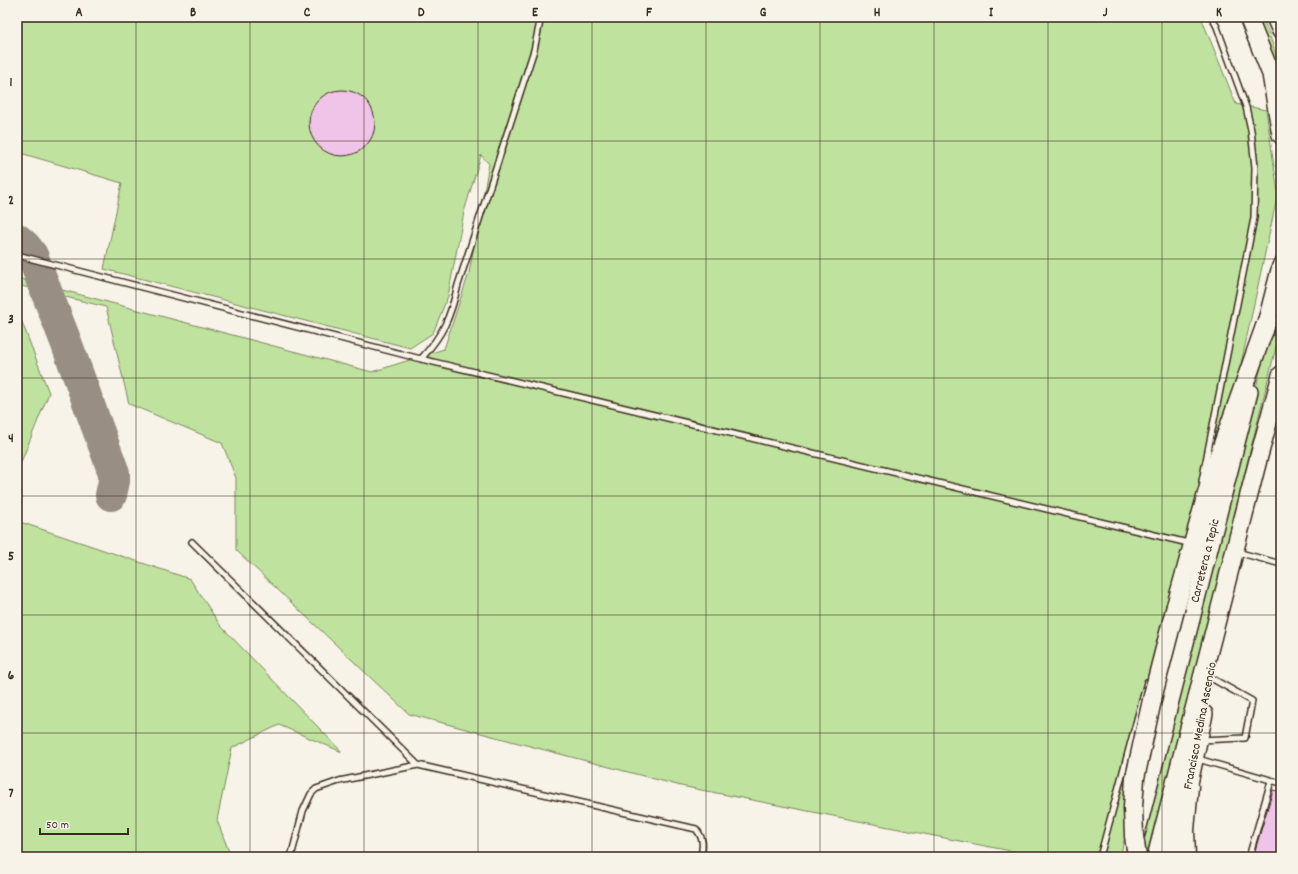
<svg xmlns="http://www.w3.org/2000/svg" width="1298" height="874" font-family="Dekko,sans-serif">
<rect width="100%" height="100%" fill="#f7f3e8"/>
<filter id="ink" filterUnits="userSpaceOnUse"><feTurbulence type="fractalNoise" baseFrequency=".025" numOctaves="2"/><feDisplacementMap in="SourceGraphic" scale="8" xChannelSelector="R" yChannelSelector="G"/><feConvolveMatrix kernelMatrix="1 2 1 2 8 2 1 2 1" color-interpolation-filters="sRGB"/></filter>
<g filter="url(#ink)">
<!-- green -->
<path fill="#bfe39e" stroke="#7d865e" d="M17 17H1201L1236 104 1266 110 1278 193 1223 447 1120 857H1041L681 786 409 714 236 550V478L222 443 129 404 106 307 17 285V278L372 372 444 349 469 273 489 164 481 155 464 212 448 296 433 333 410 348 104 269 122 183 17 152Z
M1253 17H1262L1268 31 1281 69V103Z
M1281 287V327L1176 750 1146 857H1136L1169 737Z
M17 309 49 393 17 472Z
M17 521 190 579 220 625 342 752 279 725 232 748 217 820 231 857H17Z"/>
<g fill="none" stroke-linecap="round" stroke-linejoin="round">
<!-- taxiway -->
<path stroke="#998e83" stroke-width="32" d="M17 239 26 247 32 255 66 342 114 473V481L111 495"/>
</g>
<!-- building -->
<path fill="#f0c4e9" stroke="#3b2a1e" d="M309 123a33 33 0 1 1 66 0a33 33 0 1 1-66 0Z
M1273 790 1281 792V857H1253Z"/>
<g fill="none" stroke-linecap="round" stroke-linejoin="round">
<!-- service casing -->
<g stroke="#3b2a1e" stroke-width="8">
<path id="service" d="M17 255 421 359 1184 542
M421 359C444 333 450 318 458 285L534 50 541 17
M1202 481 1254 218 1255 167 1251 130 1246 107 1217 27 1212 17
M192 542 418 765
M1237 552 1281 564
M1200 740 1245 738 1252 701 1211 678
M1198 759 1281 783
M291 857 303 811 311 794 316 789 339 781 418 765 696 829C704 839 703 845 701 857
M1100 857 1147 682
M1249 857 1271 781"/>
</g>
<!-- trunk casing -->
<g stroke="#3b2a1e" stroke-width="20">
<path id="trunk" d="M1248 17 1271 74 1281 135
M1275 17 1281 31
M1264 332 1281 266
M1136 834 1249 392
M1156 857 1259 456 1281 375
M1173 857 1204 714"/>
</g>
<!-- motorway casing -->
<g stroke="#3b2a1e" stroke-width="21">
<path id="motorway" d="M1176 606 1213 472 1268 318
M1186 857 1185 830 1189 786"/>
</g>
<!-- service -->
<use href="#service" stroke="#f7f3e8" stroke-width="5"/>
<!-- trunk -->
<use href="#trunk" stroke="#f7f3e8" stroke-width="17"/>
<!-- motorway -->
<use href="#motorway" stroke="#f7f3e8" stroke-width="18"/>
<!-- motorway-bridge casing -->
<g stroke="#3b2a1e" stroke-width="21" stroke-linecap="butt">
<path id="motorway-bridge" d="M1137 857 1134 836 1133 807 1135 778 1154 691 1176 606"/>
</g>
<!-- motorway-bridge -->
<use href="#motorway-bridge" stroke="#f7f3e8" stroke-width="18"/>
</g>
</g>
<!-- grid -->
<path fill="none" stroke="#3b2a1e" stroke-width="1" stroke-opacity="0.55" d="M136 17V857M250 17V857M364 17V857M478 17V857M592 17V857M706 17V857M820 17V857M934 17V857M1048 17V857M1162 17V857M17 141H1281M17 259H1281M17 378H1281M17 496H1281M17 615H1281M17 733H1281"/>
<g text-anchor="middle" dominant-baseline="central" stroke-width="3" stroke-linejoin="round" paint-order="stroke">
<!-- street labels -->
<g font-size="13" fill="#3b2a1e" stroke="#f7f3e8">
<text transform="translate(1206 561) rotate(-76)">Carretera a Tepic</text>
<text transform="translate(1201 726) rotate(-79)">Francisco Medina Ascencio</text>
</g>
</g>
<!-- margin -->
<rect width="1298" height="874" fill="none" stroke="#f7f3e8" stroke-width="44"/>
<!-- scale -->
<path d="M40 828v6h88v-6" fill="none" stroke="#3b2a1e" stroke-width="2"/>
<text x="46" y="828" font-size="12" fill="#3b2a1e" stroke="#f7f3e8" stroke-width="3" paint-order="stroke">50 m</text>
<rect x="22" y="22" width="1254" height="830" fill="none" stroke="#3b2a1e" stroke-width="1.5"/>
<g font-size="13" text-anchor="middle" font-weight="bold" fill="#3b2a1e">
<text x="79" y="16">A</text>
<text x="193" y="16">B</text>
<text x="307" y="16">C</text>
<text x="421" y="16">D</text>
<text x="535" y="16">E</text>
<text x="649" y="16">F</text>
<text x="763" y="16">G</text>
<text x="877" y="16">H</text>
<text x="991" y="16">I</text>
<text x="1105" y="16">J</text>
<text x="1219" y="16">K</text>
<text x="11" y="86">1</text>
<text x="11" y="204">2</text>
<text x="11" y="323">3</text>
<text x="11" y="442">4</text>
<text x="11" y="560">5</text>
<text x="11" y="679">6</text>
<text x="11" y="797">7</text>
</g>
</svg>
